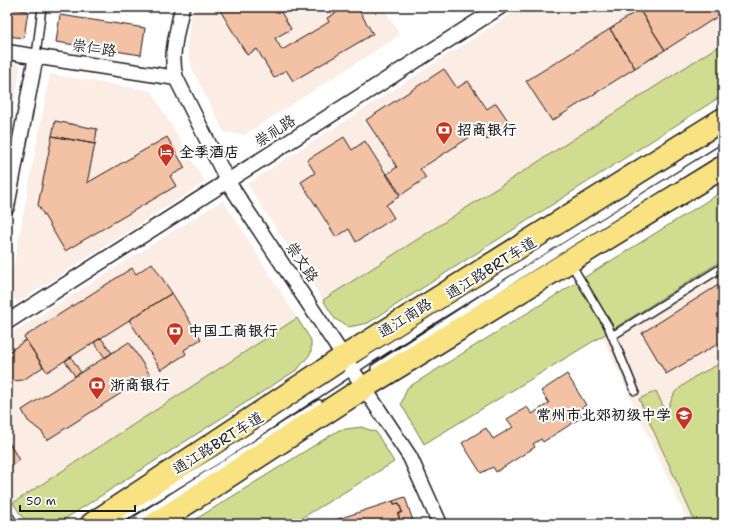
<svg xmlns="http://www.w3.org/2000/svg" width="730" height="531" font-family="'Shantell Sans','LXGW WenKai TC',sans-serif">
<rect width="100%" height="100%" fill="#fff"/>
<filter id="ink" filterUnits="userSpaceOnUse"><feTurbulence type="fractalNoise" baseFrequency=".025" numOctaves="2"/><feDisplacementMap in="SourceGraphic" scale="8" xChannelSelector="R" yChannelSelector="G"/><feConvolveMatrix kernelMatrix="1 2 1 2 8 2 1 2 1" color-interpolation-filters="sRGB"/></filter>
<g filter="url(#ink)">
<!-- built -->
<path fill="#fbece4" d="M193 7H383L400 35 244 135 224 132 193 71 187 47 190 20Z
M522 7H723V43L323 300 247 184Z
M7 62 21 65 7 141Z
M50 74 151 91 205 182 17 303 9 289Z
M223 200 297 318 13 503 7 493V336Z
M723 260V524H689L602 336Z"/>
<!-- green -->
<path fill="#d0dc8f" stroke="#767c56" d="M723 43V95L368 323 349 327 335 319 323 300Z
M723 191V260L602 336 424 444 401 404 407 388Z
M297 318 311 340V353L298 369 57 524C28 524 29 528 13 503Z
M723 362V524H696L639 399 656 391 666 412 675 392 694 377Z
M361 427 376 432 394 462 292 524H188L339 430Z"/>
<!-- building -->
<path fill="#f3c1a4" stroke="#1c1c1c" d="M218 7H278L291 29 275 38 282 50 329 22 327 18 346 7H357L373 34 293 81 286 70 274 78 257 49 247 55Z
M642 7H723V13L665 50 639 9Z
M7 8 28 11 24 38 7 36Z
M639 9 665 50 635 68 610 29Z
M60 15 145 28 141 55 56 42Z
M610 29 635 68 552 121 526 81Z
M444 69 457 88 468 81 487 109 496 103 511 125 487 140 481 130 420 169 426 178 401 195 387 174 397 167 366 120Z
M55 121 97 129 95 144 52 136Z
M52 136 95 144 87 183 167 137 185 168 170 176 176 186 65 251 38 205Z
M344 137 352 150 365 141 400 196 386 205 394 218 356 242 349 229 336 237 301 182 315 173 307 160Z
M152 263 172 293 47 372 24 337 132 268 136 274Z
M723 282V341L666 374 642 333Z
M172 293 201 339 184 350 186 354 161 370 129 320Z
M101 338 112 353 105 358 94 342Z
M26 340 43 367 23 380 14 381 7 377V353Z
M129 342 150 375 47 440 42 432 28 421 22 410Z
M71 357 81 373 75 376 65 361Z
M567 374 586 405 578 410 582 417 543 442 541 439 533 444 535 447 496 472 493 467 481 473 462 443 486 428 493 439 513 427 507 419 527 407 532 414 549 403 541 391Z
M7 439 19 460 7 468Z
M405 497 414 524H401L398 514 402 512 399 503 394 504 393 501Z
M393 501 394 504 399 503 402 512 398 514 401 524H323Z"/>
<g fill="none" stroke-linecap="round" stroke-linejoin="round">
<!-- service casing -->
<g stroke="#1c1c1c" stroke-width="10">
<path id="service" d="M36 56 42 7
M571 264 608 326 635 391
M612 336 723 267
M375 368 533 266 723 148
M112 524 220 458 370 359 723 138
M130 524 319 404"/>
</g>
<!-- minor casing -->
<g stroke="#1c1c1c" stroke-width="17">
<path id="minor" d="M182 7C178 29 169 56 176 78L228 182 410 457 440 524
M7 52 176 78
M7 207 36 56
M7 322 500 7
M7 519 10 524"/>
</g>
<!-- primary casing -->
<g stroke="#1c1c1c" stroke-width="25">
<path id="primary" d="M92 524 344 357 723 119
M155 524 365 387 723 167"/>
</g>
<!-- service -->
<use href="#service" stroke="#fff" stroke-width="7"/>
<!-- minor -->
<use href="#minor" stroke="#fff" stroke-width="14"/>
<!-- primary -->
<use href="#primary" stroke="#f8e281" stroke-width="22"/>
</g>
</g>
<!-- icons -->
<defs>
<g id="bank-pin" transform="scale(0.9)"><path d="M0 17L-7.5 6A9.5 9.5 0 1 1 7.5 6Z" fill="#c8321e" stroke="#fff"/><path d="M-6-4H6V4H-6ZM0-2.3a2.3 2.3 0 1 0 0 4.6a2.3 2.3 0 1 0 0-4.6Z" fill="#fff"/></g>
<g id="hotel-pin" transform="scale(0.9)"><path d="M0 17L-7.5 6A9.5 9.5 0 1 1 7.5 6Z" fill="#c8321e" stroke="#fff"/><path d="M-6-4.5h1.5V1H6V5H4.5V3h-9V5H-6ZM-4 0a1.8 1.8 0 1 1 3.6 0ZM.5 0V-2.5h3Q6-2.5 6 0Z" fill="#fff"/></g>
<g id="school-pin" transform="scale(0.9)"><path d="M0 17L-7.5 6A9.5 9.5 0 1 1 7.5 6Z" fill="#c8321e" stroke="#fff"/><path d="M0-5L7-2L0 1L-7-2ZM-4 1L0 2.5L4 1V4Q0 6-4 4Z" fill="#fff"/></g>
</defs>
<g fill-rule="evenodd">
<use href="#bank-pin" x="444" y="130"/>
<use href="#hotel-pin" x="166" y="152"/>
<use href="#bank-pin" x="175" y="331"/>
<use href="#bank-pin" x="97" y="385"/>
<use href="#school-pin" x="684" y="415"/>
</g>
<g text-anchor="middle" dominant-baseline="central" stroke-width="4" stroke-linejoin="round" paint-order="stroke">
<!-- street labels -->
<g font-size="15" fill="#1c1c1c" stroke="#fff">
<text transform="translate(94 48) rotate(9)">崇仁路</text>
<text transform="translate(275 131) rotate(-33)">崇礼路</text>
<text transform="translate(302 262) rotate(56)">崇文路</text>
<text transform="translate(491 268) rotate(-32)">通江路BRT车道</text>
<text transform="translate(405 318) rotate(-32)">通江南路</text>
<text transform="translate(218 443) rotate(-32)">通江路BRT车道</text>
</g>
<!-- poi labels -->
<g font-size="15" font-weight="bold" fill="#1c1c1c" stroke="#fff" text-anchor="start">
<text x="457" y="130">招商银行</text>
<text x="179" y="152">全季酒店</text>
<text x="188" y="331">中国工商银行</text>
<text x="110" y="385">浙商银行</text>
<text x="671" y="415" text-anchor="end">常州市北郊初级中学</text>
</g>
</g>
<!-- margin -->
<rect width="730" height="531" fill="none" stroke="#fff" stroke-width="24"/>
<rect x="12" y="12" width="706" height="507" fill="none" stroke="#1c1c1c" stroke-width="1.5" filter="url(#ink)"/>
<!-- scale -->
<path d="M20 505v6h115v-6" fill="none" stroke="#1c1c1c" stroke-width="2"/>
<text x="26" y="505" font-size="12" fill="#1c1c1c" stroke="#ffffff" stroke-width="3" paint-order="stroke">50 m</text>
</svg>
